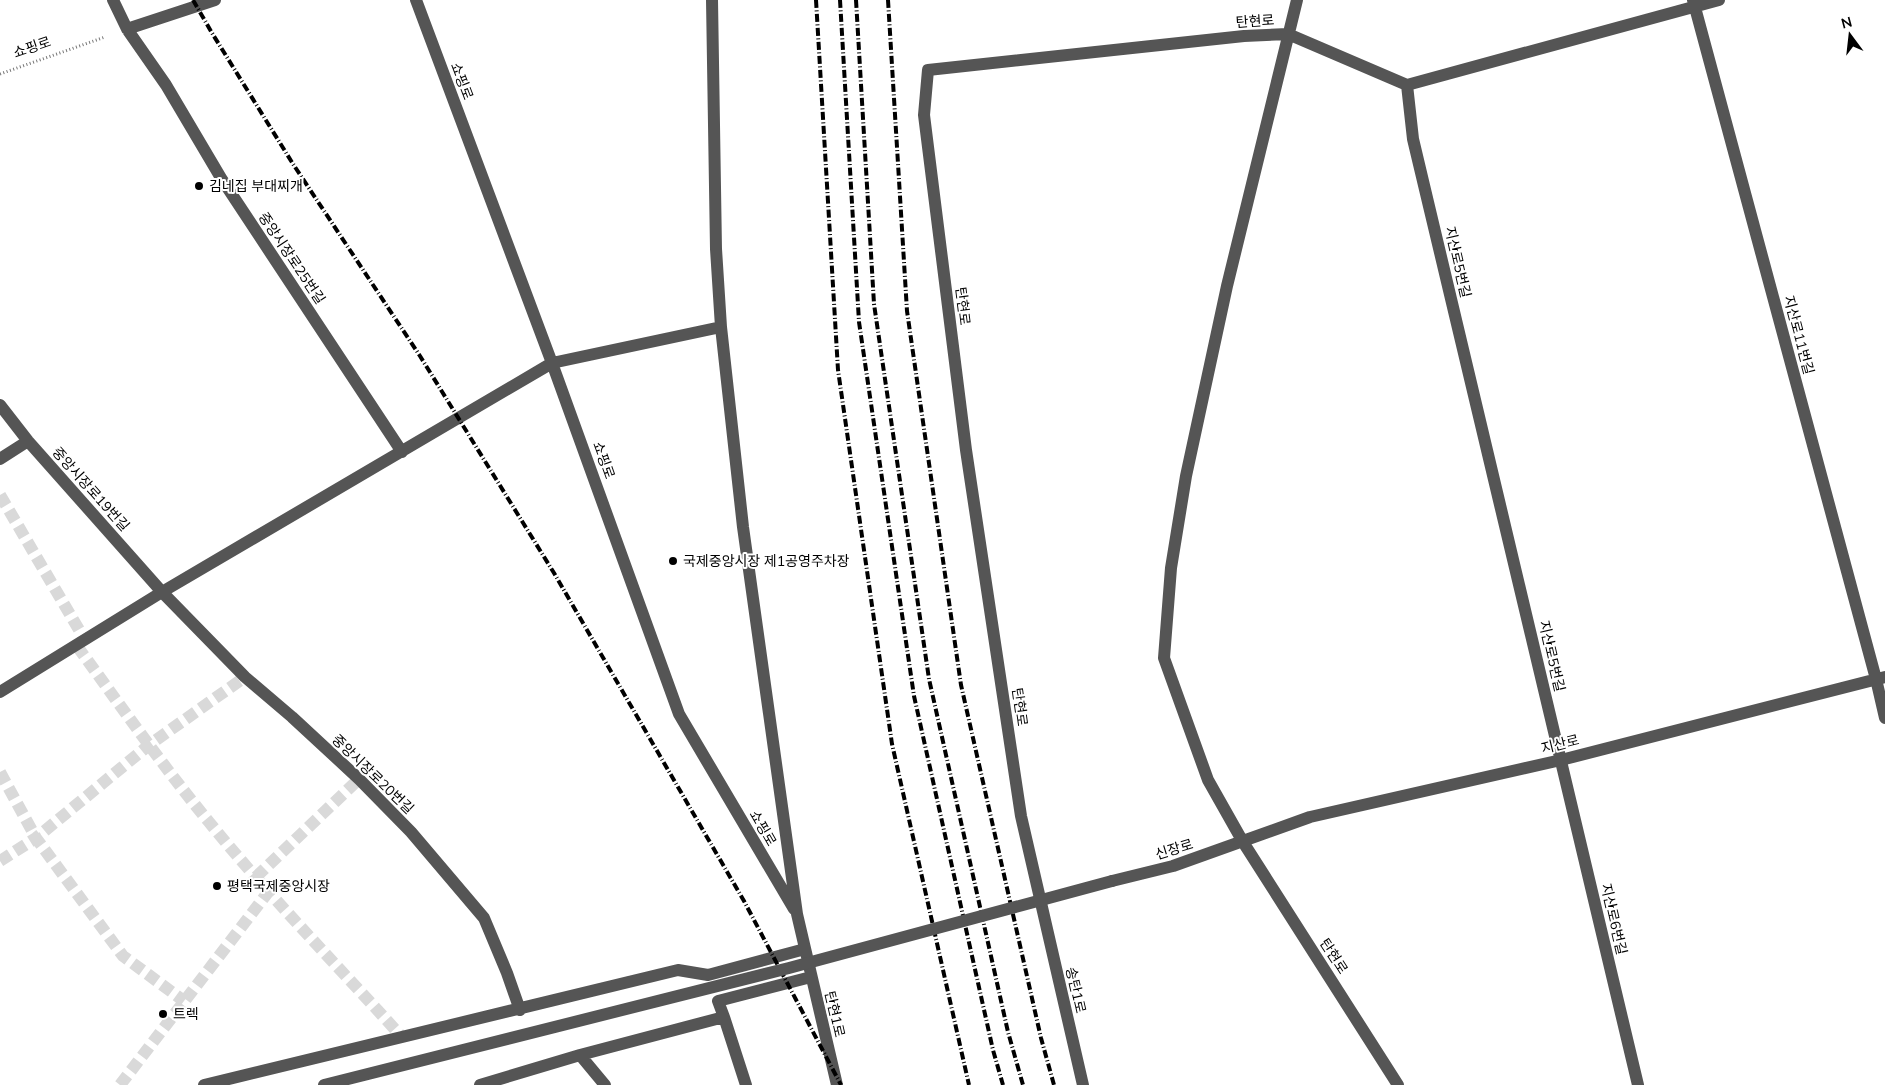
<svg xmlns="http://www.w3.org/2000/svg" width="1885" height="1085" font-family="Mulish,'Noto Sans KR',sans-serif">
<rect width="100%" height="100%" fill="#fff"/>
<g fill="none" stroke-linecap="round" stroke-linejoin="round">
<!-- minor-tunnel -->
<path stroke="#d9d9d9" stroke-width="12" stroke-dasharray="12 6" stroke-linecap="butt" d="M0 495 85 640
M77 646C120 705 162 765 209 822 269 896 337 965 401 1036
M0 772 36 838 123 956 184 1001
M0 861 36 838 149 745 245 677
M256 877 359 779
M120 1085 269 891"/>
<!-- path -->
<path stroke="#777" stroke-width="3" stroke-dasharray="1 2.5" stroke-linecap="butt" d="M0 74 105 37"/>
<!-- minor -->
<path stroke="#555" stroke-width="12" d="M113 0 127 29 166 85 221 178 402 452
M416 0 552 363 679 714 794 909
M712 0 716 249 721 327 743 527 797 914 837 1085
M1297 0 1227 286 1186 476 1171 568 1164 658 1208 780 1243 842 1398 1085
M1693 0 1876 679 1885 718
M127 29 215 0
M1407 85 1413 139 1638 1085
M1407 85 1719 0
M0 405 28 441 162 592 245 677 292 717 359 779 411 832 484 918 507 973 520 1010
M0 459 28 441
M0 692 162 592 552 363 721 327
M1112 881 1173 866 1310 817 1561 760 1885 677
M724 1017 746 1085
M580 1055 605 1085
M204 1085 678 970 708 975 805 949
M480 1085 580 1055 724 1017 718 1001 811 977
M1083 1085 1021 816 966 450 924 115 928 70 1244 36 1288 34 1407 85"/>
<!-- rail -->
<path stroke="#000" stroke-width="4" stroke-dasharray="8 2.5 1 2.5" stroke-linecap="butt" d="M193 0 212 33 293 164 420 356 554 573 744 901 841 1085
M816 0 838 370 892 744 969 1085
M840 0 859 322 914 696 993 1050 1003 1085
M856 0 874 304 929 679 1008 1032 1023 1085
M888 0 907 311 961 685 1041 1038 1054 1085"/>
<!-- minor-bridge -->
<path stroke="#555" stroke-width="12" d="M324 1085 789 968 1112 881"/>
</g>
<!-- markers -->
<g fill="#000" stroke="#fff" stroke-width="2">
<circle cx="199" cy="186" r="5"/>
<circle cx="673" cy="561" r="5"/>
<circle cx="217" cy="886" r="5"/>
<circle cx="163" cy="1014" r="5"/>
</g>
<g text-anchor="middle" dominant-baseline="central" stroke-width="4" stroke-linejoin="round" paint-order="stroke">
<!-- street labels -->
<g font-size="14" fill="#000" stroke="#fff">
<text transform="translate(1255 21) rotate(-4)">탄현로</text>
<text transform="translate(32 47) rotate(-19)">쇼핑로</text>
<text transform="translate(462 81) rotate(69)">쇼핑로</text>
<text transform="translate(292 258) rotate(56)">중앙시장로25번길</text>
<text transform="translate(1458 262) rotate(77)">지산로5번길</text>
<text transform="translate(963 306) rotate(83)">탄현로</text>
<text transform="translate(1799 335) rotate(75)">지산로11번길</text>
<text transform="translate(604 460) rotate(70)">쇼핑로</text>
<text transform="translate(91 489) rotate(48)">중앙시장로19번길</text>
<text transform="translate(1552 656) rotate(77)">지산로5번길</text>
<text transform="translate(1020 707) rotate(82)">탄현로</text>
<text transform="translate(1560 744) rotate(-14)">지산로</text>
<text transform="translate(373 774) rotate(44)">중앙시장로20번길</text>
<text transform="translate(763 828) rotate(60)">쇼핑로</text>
<text transform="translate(1174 849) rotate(-17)">신장로</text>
<text transform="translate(1614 919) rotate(77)">지산로6번길</text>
<text transform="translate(1334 956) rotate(57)">탄현로</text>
<text transform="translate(1076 990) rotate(77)">송탄1로</text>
<text transform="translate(835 1014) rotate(77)">탄현1로</text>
</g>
<!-- poi labels -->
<g font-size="14" fill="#000" stroke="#fff" text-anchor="start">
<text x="209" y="186">김네집 부대찌개</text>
<text x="683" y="561">국제중앙시장 제1공영주차장</text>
<text x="227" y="886">평택국제중앙시장</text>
<text x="173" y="1014">트렉</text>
</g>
</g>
<!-- north arrow -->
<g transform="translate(1850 35) rotate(345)" stroke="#ffffff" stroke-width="4" paint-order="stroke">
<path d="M0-4L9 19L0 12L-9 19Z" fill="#000000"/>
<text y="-8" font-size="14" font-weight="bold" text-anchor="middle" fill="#000000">N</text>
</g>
</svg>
